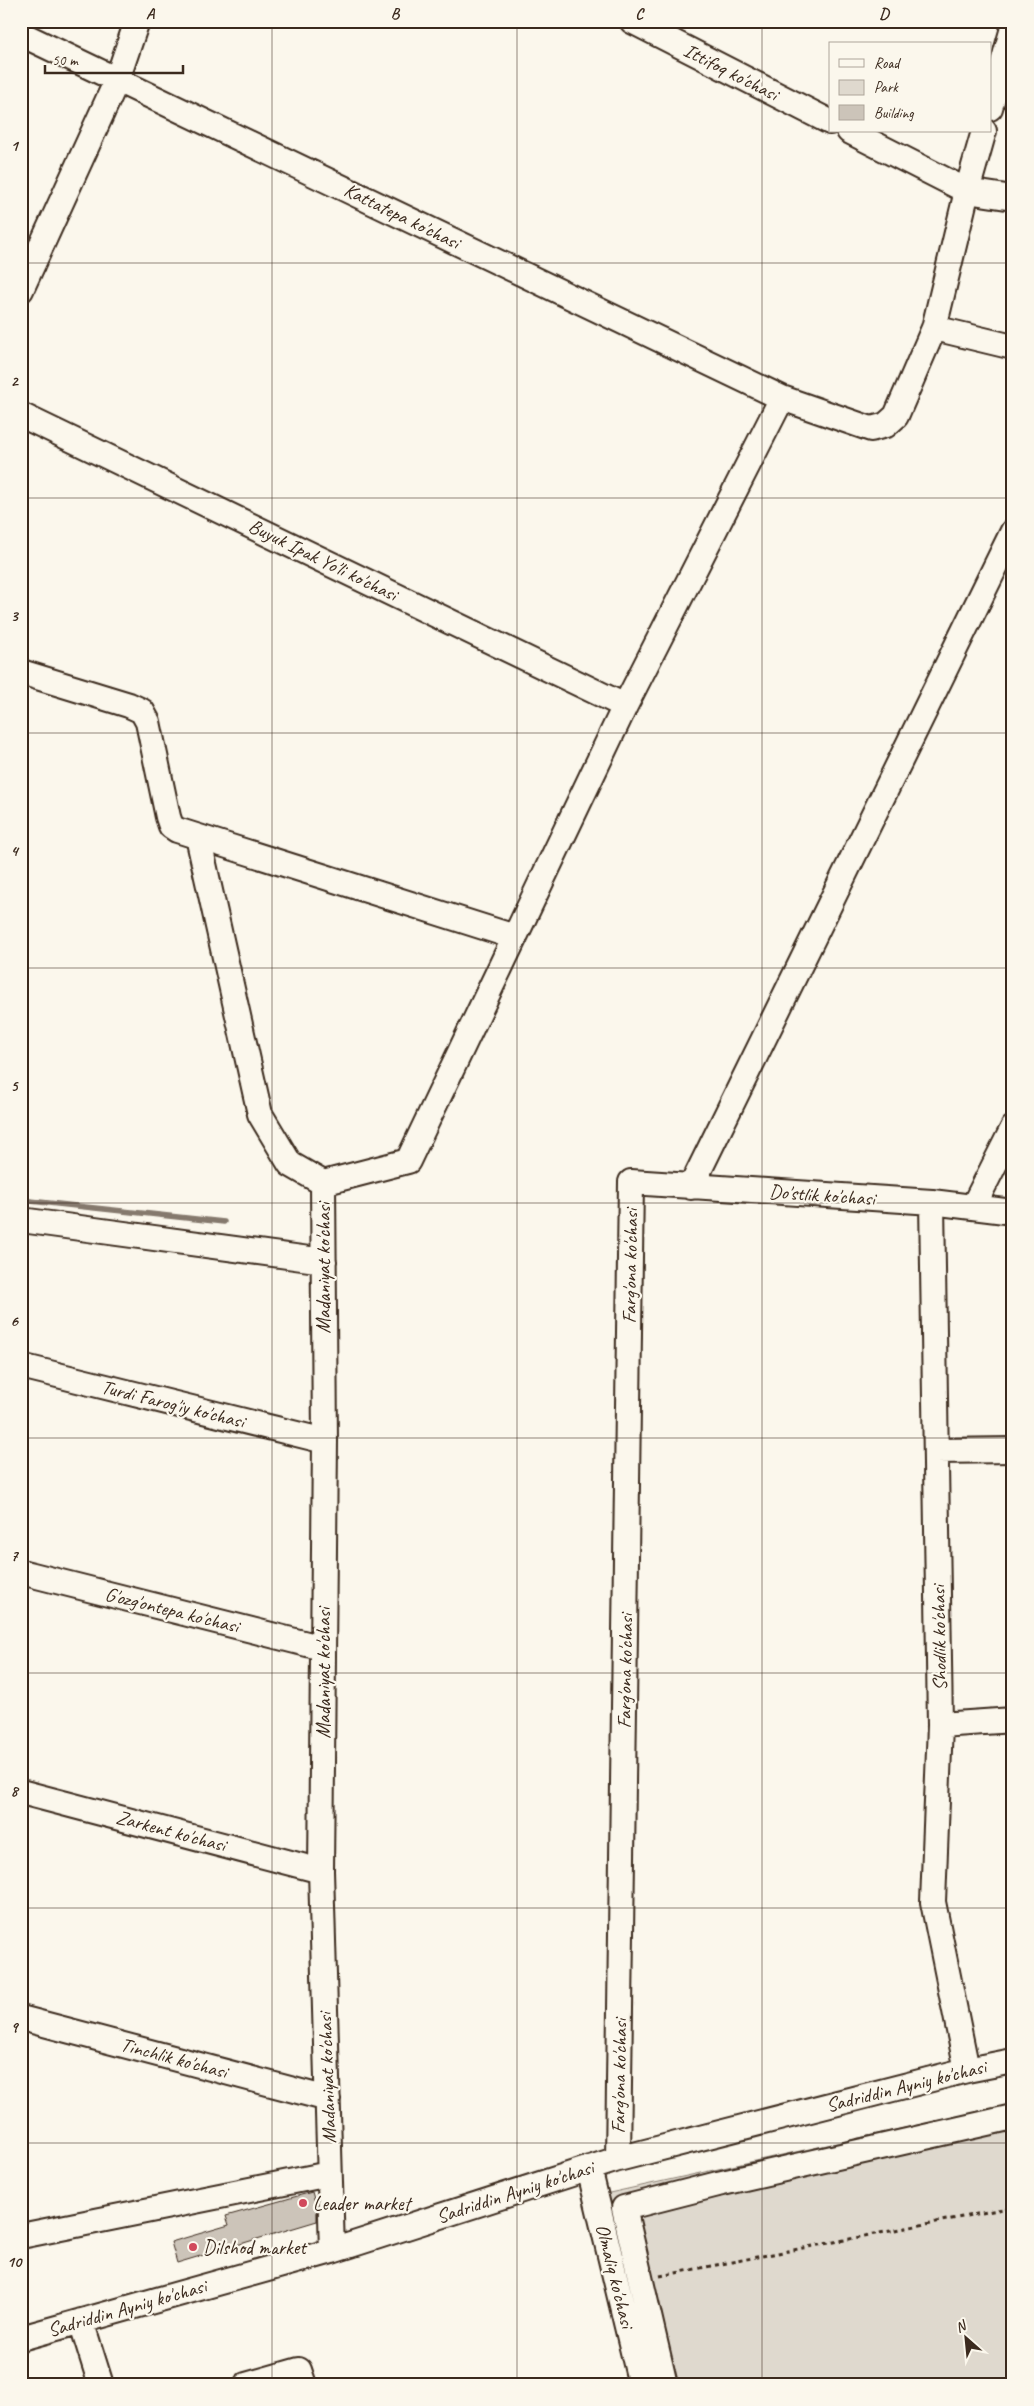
<svg xmlns="http://www.w3.org/2000/svg" width="1034" height="2406" font-family="Caveat,sans-serif">
<rect width="100%" height="100%" fill="#fbf7ec"/>
<filter id="ink" filterUnits="userSpaceOnUse"><feTurbulence type="fractalNoise" baseFrequency=".02" numOctaves="2"/><feDisplacementMap in="SourceGraphic" scale="10" xChannelSelector="R" yChannelSelector="G"/><feConvolveMatrix kernelMatrix="1 2 1 2 8 2 1 2 1" color-interpolation-filters="sRGB"/></filter>
<g filter="url(#ink)">
<!-- green -->
<path fill="#dfd9ce" stroke="#8d8276" d="M1013 2104V2385H650L605 2194Z"/>
<g fill="none" stroke-linecap="round" stroke-linejoin="round">
<!-- stream -->
<path stroke="#85796d" stroke-width="5.5" d="M21 1200 224 1222"/>
</g>
<!-- building -->
<path fill="#ccc4b9" stroke="#3b2a1e" d="M312 2192 317 2209V2221L177 2263 171 2242 229 2225 226 2216Z"/>
<g fill="none" stroke-linecap="round" stroke-linejoin="round">
<!-- minor casing -->
<g stroke="#3b2a1e" stroke-width="28">
<path id="minor" d="M632 21 830 122
M21 34 782 398
M990 108 1013 28
M849 131 967 191 1013 198
M21 290 117 80 137 21
M934 328 1013 347
M21 415 625 706
M21 672 129 705 142 711 148 722 168 817 171 826 177 830 515 937
M198 837 260 1114 290 1164 323 1183
M691 1187 1013 531
M932 1202 940 1725 933 1902 967 2070
M973 1207 1013 1128
M21 1220 324 1261
M21 1366 325 1441
M936 1451 1013 1450
M21 1572 323 1648
M940 1725 1013 1720
M21 1792 321 1871
M21 2018 328 2099
M618 2159 631 1182 932 1202 1013 1212
M589 2168 641 2385
M21 2236 329 2174
M332 2251 321 1871 325 1441 323 1183 408 1161 625 706 782 398 871 429 886 425 896 416 934 328 967 191 984 131
M81 2321 101 2385
M21 2338 332 2251 618 2159 967 2070 1013 2061
M246 2385 299 2370 304 2385
M665 2385 624 2208 718 2184 1013 2117"/>
</g>
<!-- path -->
<path stroke="#3b2a1e" stroke-width="3" stroke-dasharray="4 4" stroke-linecap="butt" d="M660 2276 1013 2207"/>
<!-- minor -->
<use href="#minor" stroke="#fbf7ec" stroke-width="24"/>
</g>
</g>
<!-- grid -->
<path fill="none" stroke="#3b2a1e" stroke-width="1" stroke-opacity="0.55" d="M272 21V2385M517 21V2385M762 21V2385M21 263H1013M21 498H1013M21 733H1013M21 968H1013M21 1203H1013M21 1438H1013M21 1673H1013M21 1908H1013M21 2143H1013"/>
<!-- markers -->
<g fill="#d1495b" stroke="#fbf7ec" stroke-width="2">
<circle cx="303" cy="2203" r="5"/>
<circle cx="193" cy="2247" r="5"/>
</g>
<g text-anchor="middle" dominant-baseline="central" stroke-width="4.5" stroke-linejoin="round" paint-order="stroke">
<!-- street labels -->
<g font-size="20" fill="#3b2a1e" stroke="#fbf7ec">
<text transform="translate(731 72) rotate(27)">Ittifoq ko'chasi</text>
<text transform="translate(402 216) rotate(26)">Kattatepa ko'chasi</text>
<text transform="translate(323 560) rotate(26)">Buyuk Ipak Yo'li ko'chasi</text>
<text transform="translate(822 1195) rotate(4)">Do'stlik ko'chasi</text>
<text transform="translate(630 1266) rotate(-89)">Farg'ona ko'chasi</text>
<text transform="translate(323 1268) rotate(-90)">Madaniyat ko'chasi</text>
<text transform="translate(173 1404) rotate(14)">Turdi Farog'iy ko'chasi</text>
<text transform="translate(172 1610) rotate(14)">G'ozg'ontepa ko'chasi</text>
<text transform="translate(939 1638) rotate(-91)">Shodlik ko'chasi</text>
<text transform="translate(625 1671) rotate(-89)">Farg'ona ko'chasi</text>
<text transform="translate(323 1673) rotate(-90)">Madaniyat ko'chasi</text>
<text transform="translate(171 1831) rotate(15)">Zarkent ko'chasi</text>
<text transform="translate(174 2058) rotate(15)">Tinchlik ko'chasi</text>
<text transform="translate(619 2076) rotate(-89)">Farg'ona ko'chasi</text>
<text transform="translate(327 2078) rotate(-92)">Madaniyat ko'chasi</text>
<text transform="translate(906 2086) rotate(-14)">Sadriddin Ayniy ko'chasi</text>
<text transform="translate(515 2192) rotate(-18)">Sadriddin Ayniy ko'chasi</text>
<text transform="translate(615 2276) rotate(76)">Olmaliq ko'chasi</text>
<text transform="translate(127 2308) rotate(-16)">Sadriddin Ayniy ko'chasi</text>
</g>
<!-- poi labels -->
<g font-size="20" fill="#3b2a1e" stroke="#fbf7ec" text-anchor="start">
<text x="313" y="2203">Leader market</text>
<text x="203" y="2247">Dilshod market</text>
</g>
</g>
<!-- margin -->
<rect width="1034" height="2406" fill="none" stroke="#fbf7ec" stroke-width="55"/>
<!-- legend -->
<rect x="829" y="42" width="162" height="90" fill="#fbf7ec" stroke="#aea59a"/>
<rect x="839" y="59" width="25" height="8" fill="#fbf7ec" stroke="#aea59a"/>
<text x="874" y="68" font-size="15" fill="#3b2a1e">Road</text>
<rect x="839" y="80" width="25" height="15" fill="#dfd9ce" stroke="#aea59a"/>
<text x="874" y="92" font-size="15" fill="#3b2a1e">Park</text>
<rect x="839" y="105" width="25" height="15" fill="#ccc4b9" stroke="#aea59a"/>
<text x="874" y="118" font-size="15" fill="#3b2a1e">Building</text>
<!-- north arrow -->
<g transform="translate(966 2338) rotate(333)" stroke="#fbf7ec" stroke-width="4" paint-order="stroke">
<path d="M0-4L9 19L0 12L-9 19Z" fill="#3b2a1e"/>
<text y="-8" font-size="14" font-weight="bold" text-anchor="middle" fill="#3b2a1e">N</text>
</g>
<!-- scale -->
<path d="M45 65v8h138v-8" fill="none" stroke="#3b2a1e" stroke-width="2.5"/>
<text x="52" y="65" font-size="15" fill="#3b2a1e" stroke="#fbf7ec" stroke-width="4" paint-order="stroke">50 m</text>
<rect x="28" y="28" width="978" height="2350" fill="none" stroke="#3b2a1e" stroke-width="2"/>
<g font-size="16" text-anchor="middle" font-weight="bold" fill="#3b2a1e">
<text x="150" y="19">A</text>
<text x="395" y="19">B</text>
<text x="639" y="19">C</text>
<text x="884" y="19">D</text>
<text x="14" y="151">1</text>
<text x="14" y="386">2</text>
<text x="14" y="621">3</text>
<text x="14" y="856">4</text>
<text x="14" y="1091">5</text>
<text x="14" y="1326">6</text>
<text x="14" y="1561">7</text>
<text x="14" y="1796">8</text>
<text x="14" y="2032">9</text>
<text x="14" y="2267">10</text>
</g>
</svg>
